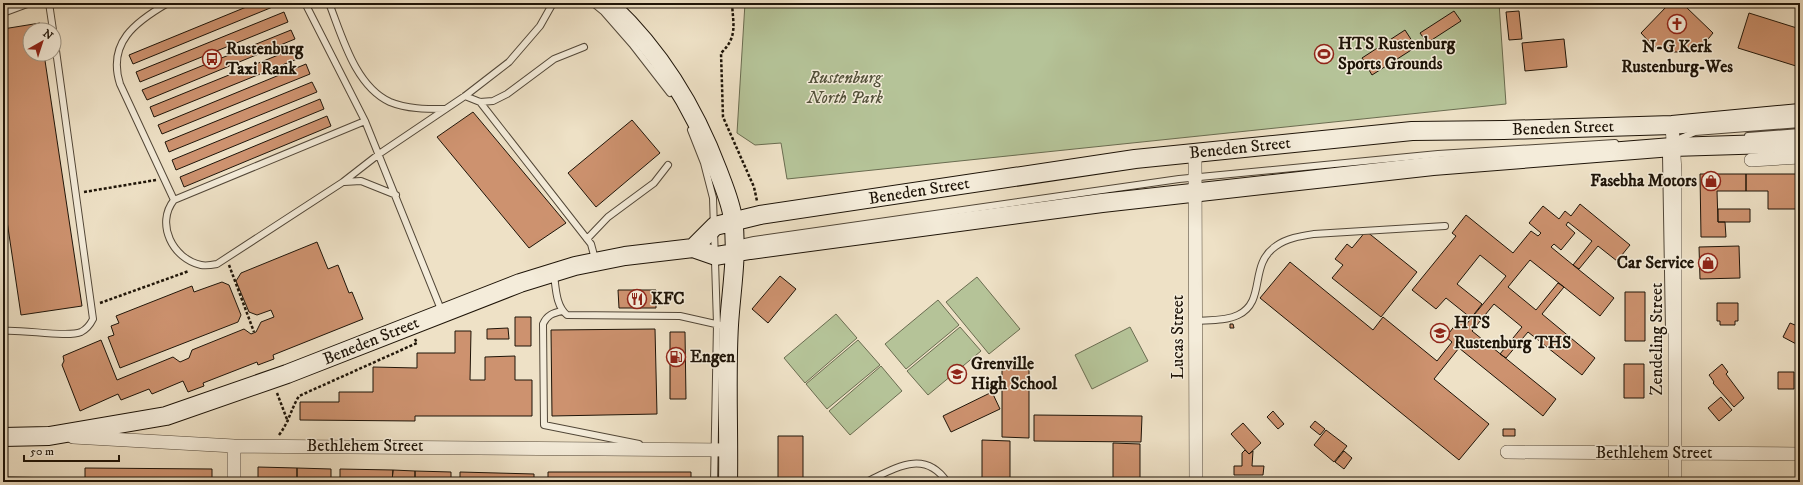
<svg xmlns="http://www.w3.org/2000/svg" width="1803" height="485" font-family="'IM FELL DW Pica',serif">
<rect width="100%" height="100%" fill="#eee1c6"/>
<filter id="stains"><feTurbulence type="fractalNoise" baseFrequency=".005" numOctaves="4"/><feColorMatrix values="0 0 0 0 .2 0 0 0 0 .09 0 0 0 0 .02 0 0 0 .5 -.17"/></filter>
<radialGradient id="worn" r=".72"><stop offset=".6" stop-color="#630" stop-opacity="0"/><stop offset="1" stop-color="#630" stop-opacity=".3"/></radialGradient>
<!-- green -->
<path fill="#b5c398" stroke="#6a6c50" d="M745 3H1499L1506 104 787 179 781 143 755 145 737 133Z
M977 277 1020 329 989 354 946 302Z
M938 300 959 325 906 369 885 344Z
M836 314 857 338 805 383 784 358Z
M960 327 981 351 928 395 907 371Z
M1130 327 1148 361 1092 389 1075 355Z
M858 340 880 365 827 409 806 384Z
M881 366 902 391 850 435 829 411Z"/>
<!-- building -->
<path fill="#cd926f" stroke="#1e1408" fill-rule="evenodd" d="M256 3H280V4L133 64 129 55Z
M1672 3H1680L1685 6 1713 33 1704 44 1688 52H1670L1653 46 1641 33 1667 6Z
M1454 11 1461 21 1427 43 1420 33Z
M1519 11 1522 39 1509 40 1506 12Z
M284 12 288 22 140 82 136 72Z
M1749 13 1800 29V53L1796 66 1738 48Z
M40 23 41 30H30V54H44L82 306 21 315 3 194V29Z
M291 30 295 39 147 100 142 90Z
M1405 30 1416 47 1372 75 1362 58Z
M1564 39 1567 67 1525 71 1522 43Z
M298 47 302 57 154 117 150 107Z
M306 64 310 74 162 134 158 125Z
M312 82 317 92 169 152 165 142Z
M320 99 324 109 176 170 172 160Z
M473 112 566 223 529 248 437 137Z
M327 116 331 126 184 187 180 177Z
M632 120 660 153 596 207 568 173Z
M1700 174H1746V191H1717L1718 222H1725L1726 237H1701Z
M1746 174H1800V209H1768V191H1746Z
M1580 204 1630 245 1617 261 1598 246 1579 269 1573 265 1614 298 1600 316 1564 287 1542 314 1595 358 1582 375 1528 332 1506 358 1500 354 1522 327 1494 304 1472 331 1556 399 1543 416 1459 348 1434 379 1489 424 1459 460 1260 298 1290 262 1373 330 1383 317 1437 361 1452 342 1446 337 1459 320 1465 326 1506 276 1480 255 1457 284 1482 304 1471 318 1446 298 1436 309 1412 290 1456 236 1452 233 1466 215 1513 253 1531 231 1538 236 1541 233 1529 223 1543 206 1559 219 1565 211 1571 216ZM1568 222 1592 241 1573 265 1551 247 1554 244 1561 250 1575 233 1566 225ZM1530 260 1564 287 1558 283 1536 310 1508 287Z
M1718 209H1750V222H1718Z
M1366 231 1417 272 1381 317 1332 278 1343 265 1335 259 1347 244 1352 248Z
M317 242 328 269 338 265 349 293 352 292 363 319 273 355 274 359 258 365 257 362 203 383 204 386 188 392 183 381 152 394 149 389 121 400 118 394 80 411 62 365 64 361 63 356 101 340 117 380 173 357 180 362 189 358 192 350 244 329 251 334 256 332 261 322 274 317 271 310 257 315 249 312 236 281 241 273Z
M1739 246 1740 278 1700 279 1699 247Z
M780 276 796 289 768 323 752 309Z
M222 282 229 285 241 315 238 322 120 368 108 337 114 335 111 326 119 323 116 316 192 286 194 292Z
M618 290H656V308H619Z
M1625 292H1645V341H1625Z
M1717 303H1738V321H1735V325H1720V321H1717Z
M515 317H531V346H515Z
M1790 323 1800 327V346L1783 337Z
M1230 324H1233L1234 328H1230Z
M508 328 509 339H487V329Z
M655 329 657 414 552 416 551 330Z
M455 331H471L470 380H485V357L515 356V380H532V416H415V421L300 420V402H339V392H373V367L417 368V353H455Z
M670 332H685L686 399H670Z
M1624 364H1644V398H1624Z
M1722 364 1728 372 1726 374 1744 398 1734 407 1713 383 1714 382 1709 375Z
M1002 366H1029V438L1002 437Z
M1778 372H1794V389H1778Z
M992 392 1000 409 951 432 943 416Z
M1721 397 1732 410 1719 421 1708 408Z
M1273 411 1284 424 1278 429 1267 417Z
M1034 415 1142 416 1141 442 1034 441Z
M1315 421 1325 429 1320 435 1310 427Z
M1243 423 1261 443 1249 454 1231 434Z
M1503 429H1515V436H1503Z
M1326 430 1347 446 1334 462 1314 445Z
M778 436H803V482H778Z
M982 440 1010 441V482H982Z
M1113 443 1140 444V482H1113Z
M1245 450 1249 454 1253 451 1252 466H1264L1263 475H1234V466H1242V453Z
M1344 451 1352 458 1344 469 1335 462Z
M258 467 297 468V482H258Z
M85 468 212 469V482H85Z
M297 468 331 469V482H297Z
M340 469 393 470 392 482H340Z
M393 470 415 471V482H392Z
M415 471 451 472V482H415Z
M460 472 534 474V482H460Z
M548 472H691V482H548Z
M3 477 63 478V482H3Z
M1593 478H1608V482H1593Z
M914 479H925V482H914Z
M1340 481H1359V482H1340Z"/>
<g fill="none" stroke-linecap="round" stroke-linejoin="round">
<!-- service casing -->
<g stroke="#524738" stroke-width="8">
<path id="service" d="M49 3 53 30
M168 3C135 22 107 43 120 84L174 200 365 121
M305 3 365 121 442 312
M329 3C342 36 355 86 390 102 407 109 426 109 444 109
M593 3 604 12 632 44 670 93
M3 13 30 3
M465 96 480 102 493 101 507 94 554 59 584 47
M480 102 591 244 595 259
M691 130 704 163 713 198 717 324 714 482
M1748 136 1800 132
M1677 142 1679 139 1695 132 1800 124
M344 182 361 181 396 195
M174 200C155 224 173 259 201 265 206 266 212 265 217 264L343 182 379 154 465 96 509 62 540 26 553 3
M587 239 608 217 654 183 668 165
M736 244 754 240 1179 179 1438 154 1615 143
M554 275C556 289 556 306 567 315L680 316 720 325
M562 311C553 313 547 315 543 324L544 425 639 444
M1196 321C1209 320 1226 321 1238 315 1267 301 1248 265 1276 246 1287 238 1301 236 1314 234L1445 226
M1669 330 1666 155 1670 151
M3 331C23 329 67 338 81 332 87 329 90 325 93 319L54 36
M866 482C894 469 924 448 947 482
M1207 482H1219"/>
</g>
<!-- minor casing -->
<g stroke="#524738" stroke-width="14">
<path id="minor" d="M1672 125 1675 172V482
M1195 153 1196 482
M1751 160 1800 157
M73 437 234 446 728 450
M1507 452 1800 454
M234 482V446"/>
</g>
<!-- secondary casing -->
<g stroke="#1e1408" stroke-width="20">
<path id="secondary" d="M608 3C658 49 694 107 718 171 724 187 731 203 733 219 738 254 731 291 729 325 726 377 729 430 728 482
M693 248 715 226 760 215 1135 159 1412 131 1504 130 1672 125 1800 113
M3 437 49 436 166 416 287 374 520 283 575 266 625 256 693 248 716 256 750 250 1102 203 1433 166 1672 147 1800 143"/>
</g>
<!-- path -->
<path stroke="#1e1408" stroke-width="2.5" stroke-dasharray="3 2" stroke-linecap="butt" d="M732 3C733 24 738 37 721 53L723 117 754 187 757 201
M84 192 156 180
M229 265 254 332
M100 303 189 271
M277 393 288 422
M279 435C289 422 291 409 299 396L417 343 415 339"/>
<!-- service -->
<use href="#service" stroke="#f4ecda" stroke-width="6"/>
<!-- minor -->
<use href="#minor" stroke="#f4ecda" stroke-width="13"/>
<!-- secondary -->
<use href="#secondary" stroke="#f4ecda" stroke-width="18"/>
</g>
<!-- icons -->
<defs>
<g id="church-ring" transform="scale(1)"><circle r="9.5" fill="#f4ecda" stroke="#8f2418" stroke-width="1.5"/><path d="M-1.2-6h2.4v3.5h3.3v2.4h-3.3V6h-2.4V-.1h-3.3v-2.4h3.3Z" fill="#8f2418"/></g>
<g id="stadium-ring" transform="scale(1)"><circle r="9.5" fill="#f4ecda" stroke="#8f2418" stroke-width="1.5"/><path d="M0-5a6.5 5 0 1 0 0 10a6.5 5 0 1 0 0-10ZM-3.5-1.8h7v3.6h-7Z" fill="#8f2418"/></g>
<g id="bus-ring" transform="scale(1)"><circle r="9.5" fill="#f4ecda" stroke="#8f2418" stroke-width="1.5"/><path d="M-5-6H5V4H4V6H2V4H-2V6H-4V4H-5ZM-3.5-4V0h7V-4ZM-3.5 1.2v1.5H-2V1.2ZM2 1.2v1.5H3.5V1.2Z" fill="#8f2418"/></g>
<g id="shop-ring" transform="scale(1)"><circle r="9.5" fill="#f4ecda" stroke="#8f2418" stroke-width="1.5"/><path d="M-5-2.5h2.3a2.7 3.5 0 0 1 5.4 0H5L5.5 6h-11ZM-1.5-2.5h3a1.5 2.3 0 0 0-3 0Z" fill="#8f2418"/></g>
<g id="restaurant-ring" transform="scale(1)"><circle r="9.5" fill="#f4ecda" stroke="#8f2418" stroke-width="1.5"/><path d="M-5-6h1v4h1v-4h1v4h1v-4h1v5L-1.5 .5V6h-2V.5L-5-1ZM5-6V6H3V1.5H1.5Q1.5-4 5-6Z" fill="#8f2418"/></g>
<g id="university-ring" transform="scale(1)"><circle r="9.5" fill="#f4ecda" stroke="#8f2418" stroke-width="1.5"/><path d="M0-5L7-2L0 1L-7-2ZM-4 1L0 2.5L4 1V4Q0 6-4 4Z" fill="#8f2418"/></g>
<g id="fuel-ring" transform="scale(1)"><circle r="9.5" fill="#f4ecda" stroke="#8f2418" stroke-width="1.5"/><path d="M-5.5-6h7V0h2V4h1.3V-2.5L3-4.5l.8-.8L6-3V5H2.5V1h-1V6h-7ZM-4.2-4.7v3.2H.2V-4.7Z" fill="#8f2418"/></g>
<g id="school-ring" transform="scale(1)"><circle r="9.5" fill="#f4ecda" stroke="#8f2418" stroke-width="1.5"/><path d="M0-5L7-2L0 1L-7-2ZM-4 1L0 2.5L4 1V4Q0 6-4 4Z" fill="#8f2418"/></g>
</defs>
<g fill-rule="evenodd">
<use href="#church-ring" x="1677" y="24"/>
<use href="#stadium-ring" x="1324" y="54"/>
<use href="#bus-ring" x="212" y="59"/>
<use href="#shop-ring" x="1711" y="181"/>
<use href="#shop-ring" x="1708" y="263"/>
<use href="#restaurant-ring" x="637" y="299"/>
<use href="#university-ring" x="1440" y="333"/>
<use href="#fuel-ring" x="676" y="357"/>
<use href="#school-ring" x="957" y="374"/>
</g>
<g text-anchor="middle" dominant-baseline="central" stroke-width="3" stroke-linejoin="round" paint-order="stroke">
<!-- poi labels -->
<g font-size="17" font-weight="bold" fill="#1e1408" stroke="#f4ecda" text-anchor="start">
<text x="1338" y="44">HTS Rustenburg<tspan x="1338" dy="20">Sports Grounds</tspan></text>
<text x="1677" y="47" text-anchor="middle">N-G Kerk<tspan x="1677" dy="20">Rustenburg-Wes</tspan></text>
<text x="226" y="49">Rustenburg<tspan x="226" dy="20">Taxi Rank</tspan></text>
<text x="1697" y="181" text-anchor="end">Fasebha Motors</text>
<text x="1694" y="263" text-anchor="end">Car Service</text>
<text x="651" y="299">KFC</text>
<text x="1454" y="323">HTS<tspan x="1454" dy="20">Rustenburg THS</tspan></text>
<text x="690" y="357">Engen</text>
<text x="971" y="364">Grenville<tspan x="971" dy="20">High School</tspan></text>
</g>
<!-- park labels -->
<g font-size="17" font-style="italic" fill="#53513a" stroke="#f4ecda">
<text x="845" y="78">Rustenburg<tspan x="845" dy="20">North Park</tspan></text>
</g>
<!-- street labels -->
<g font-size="17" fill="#1e1408" stroke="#f4ecda">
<text transform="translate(1563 128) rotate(-2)">Beneden Street</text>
<text transform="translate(1240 148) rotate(-6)">Beneden Street</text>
<text transform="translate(919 191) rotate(-9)">Beneden Street</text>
<text transform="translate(1178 337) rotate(-90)">Lucas Street</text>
<text transform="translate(1657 339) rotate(-90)">Zendeling Street</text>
<text transform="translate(371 341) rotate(-22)">Beneden Street</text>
<text x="365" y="446">Bethlehem Street</text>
<text x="1654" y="453">Bethlehem Street</text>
</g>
</g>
<!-- margin -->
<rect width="1803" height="485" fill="none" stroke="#eee1c6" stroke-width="16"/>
<rect x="4" y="4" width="1795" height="477" fill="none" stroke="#1e1408" stroke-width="2"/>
<rect x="8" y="8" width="1787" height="469" fill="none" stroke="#1e1408"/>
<!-- north arrow -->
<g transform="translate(42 42) rotate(39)"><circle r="19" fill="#f4ecda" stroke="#9e9686"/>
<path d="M0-3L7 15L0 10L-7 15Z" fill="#8f2418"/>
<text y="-6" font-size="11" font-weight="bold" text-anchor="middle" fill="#1e1408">N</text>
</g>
<!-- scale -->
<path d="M24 455v6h95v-6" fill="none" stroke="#1e1408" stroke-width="2"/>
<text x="30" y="455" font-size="12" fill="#1e1408" stroke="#f4ecda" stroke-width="3" paint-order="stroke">50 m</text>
<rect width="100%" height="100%" filter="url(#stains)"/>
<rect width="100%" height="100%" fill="url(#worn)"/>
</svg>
